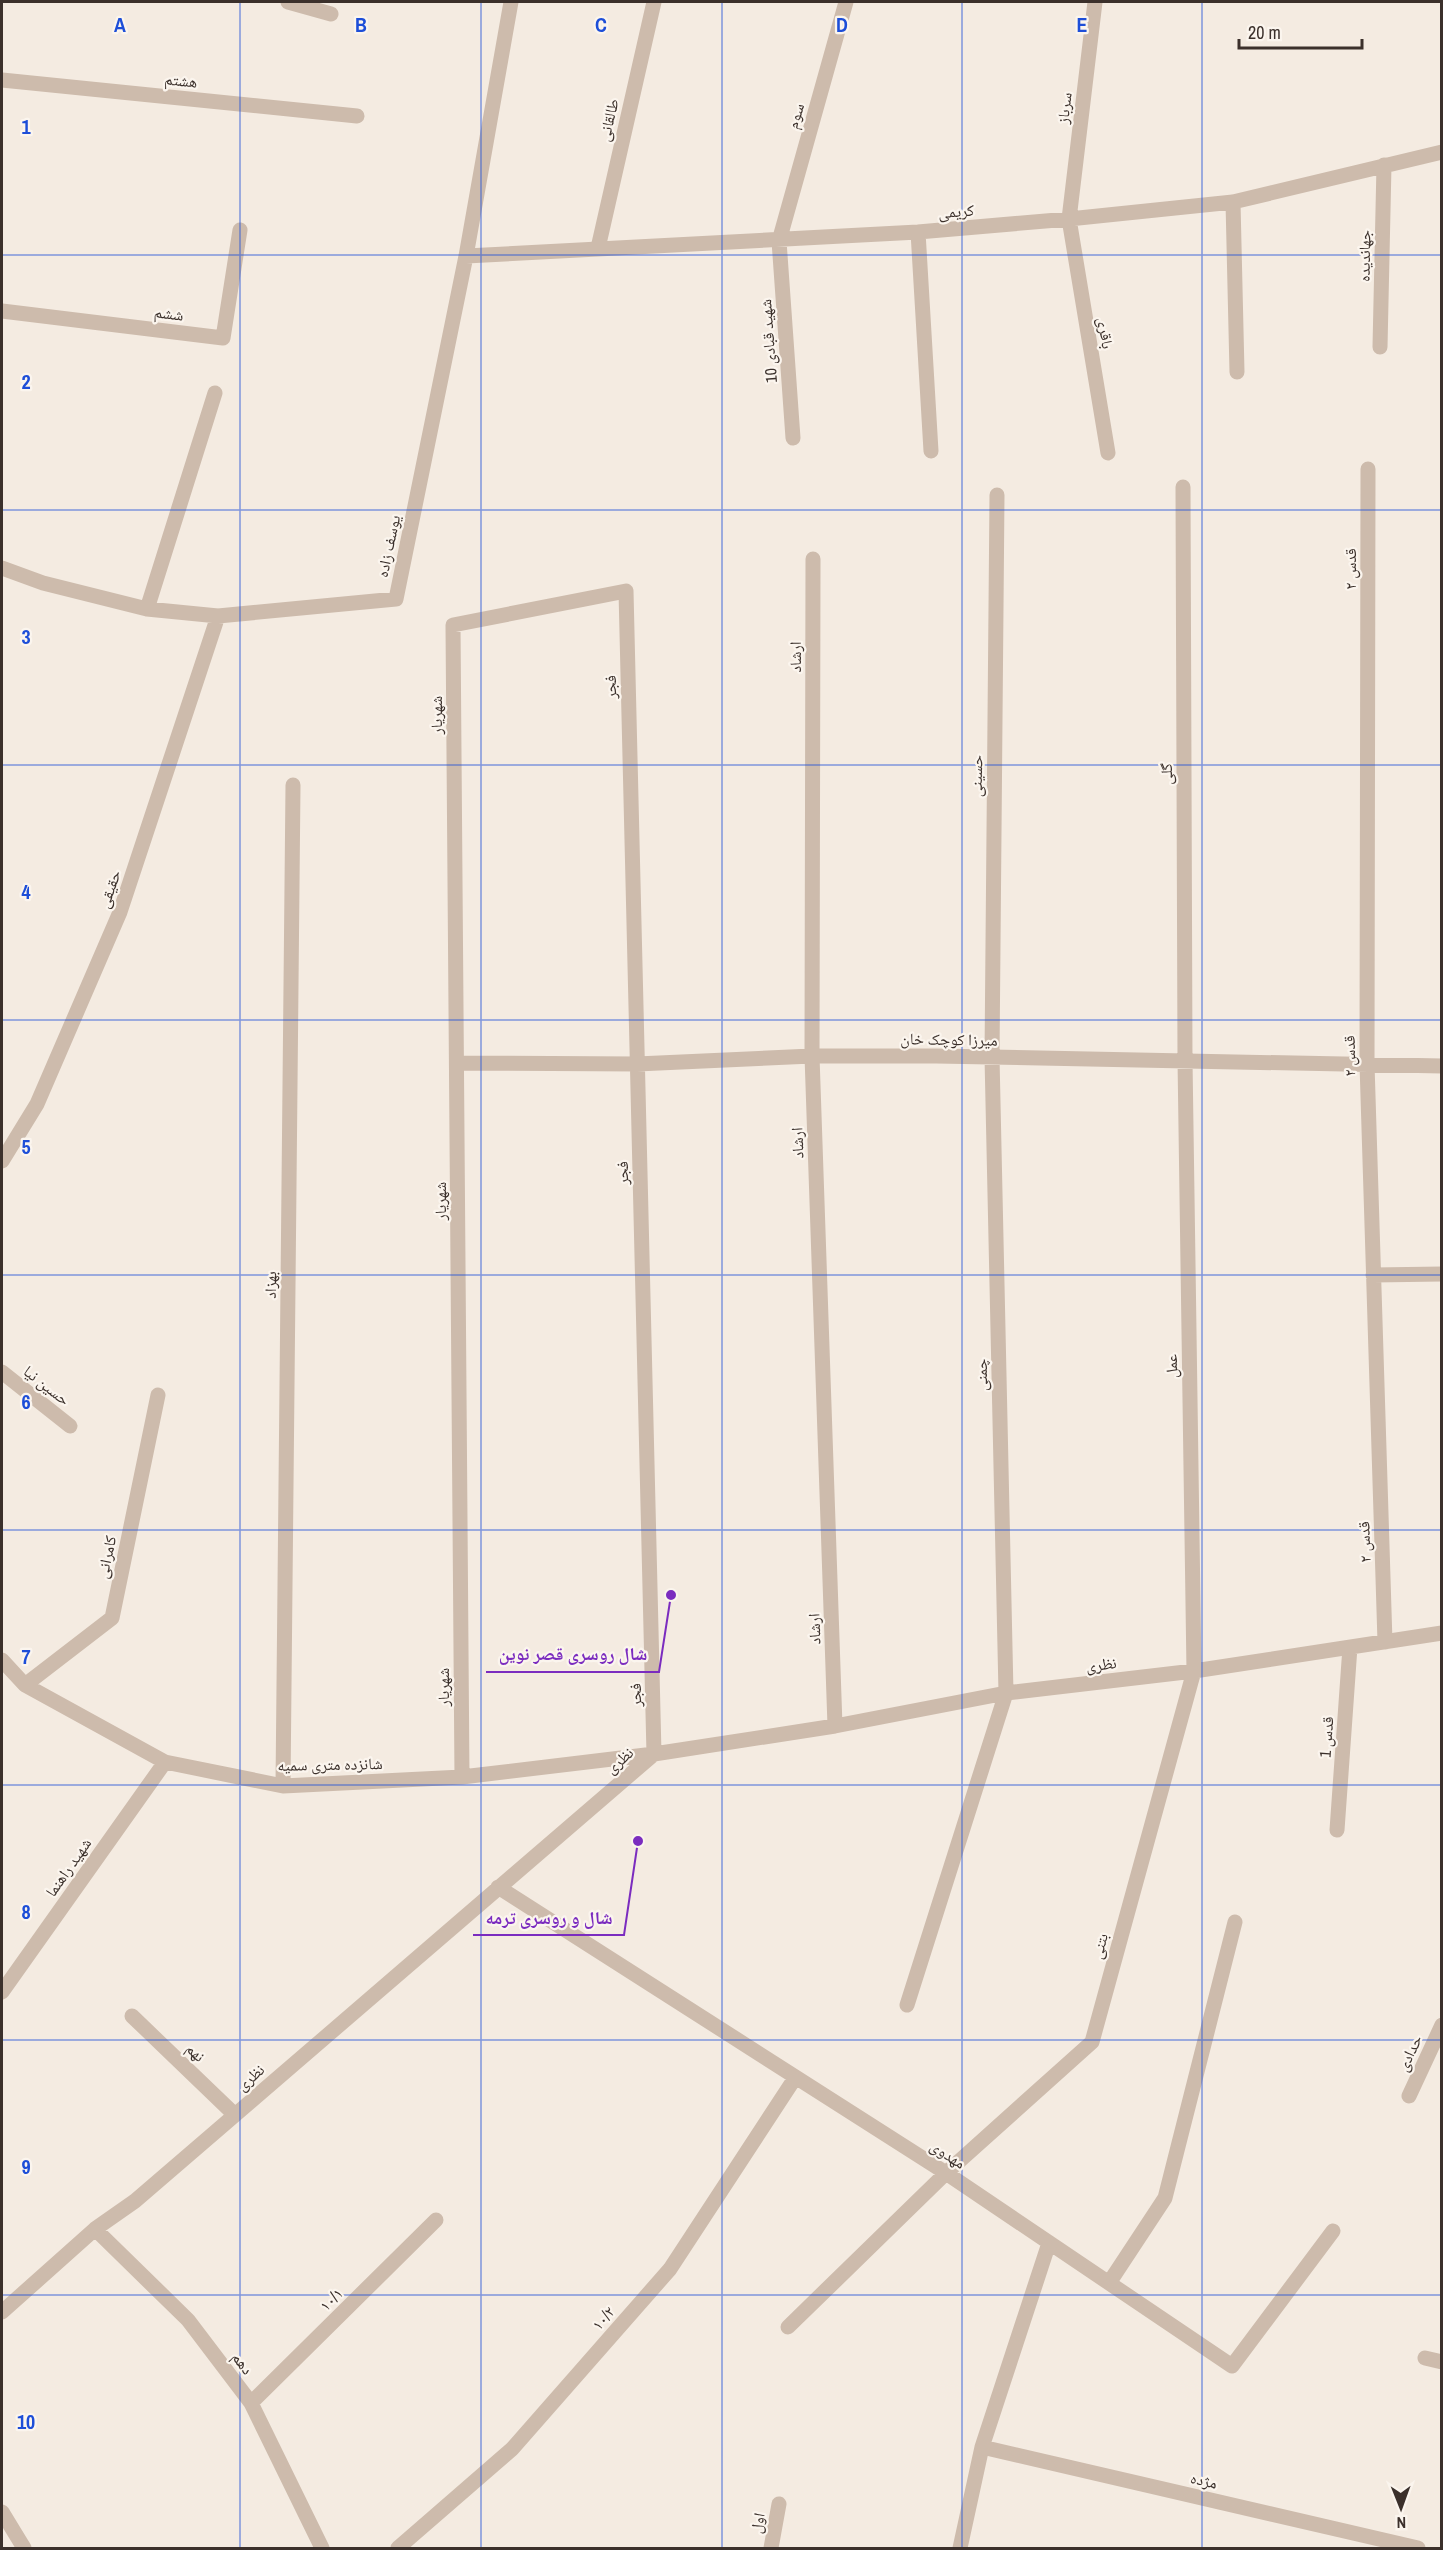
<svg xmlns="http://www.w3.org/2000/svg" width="1443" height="2550" font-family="'Archivo Narrow','Noto Naskh Arabic',sans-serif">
<rect width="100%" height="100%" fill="#f4ebe1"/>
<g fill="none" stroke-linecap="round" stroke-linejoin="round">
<!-- minor -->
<path stroke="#cdbbac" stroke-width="15" d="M288 2 331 14
M1095 2 1069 219 1108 453
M2 80 357 116
M1233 202 1237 372
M918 232 931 451
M598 248 654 2
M466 256 918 232 1069 219 1233 202 1442 152
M2 311 223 338 240 230
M1380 347 1384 165
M793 438 779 241 846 2
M1368 469 1367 1064 1385 1642
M813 559 812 1056 835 1726
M2 568 43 583 147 609 218 616 396 599 466 256 511 2
M147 609 215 393
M457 1063 637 1064 812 1056H936L1442 1066
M2 1161 37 1104 120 912 218 616
M1373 1275 1442 1274
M2 1372 70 1426
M2 1660 25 1685 165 1762 283 1786 462 1777 654 1754 835 1726 1006 1693 1194 1671 1442 1633
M25 1685 112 1618 158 1395
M462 1777 453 625 626 591 654 1754
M283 1786 293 785
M1337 1830 1350 1647
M498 1887 946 2173 1232 2366 1333 2231
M2 1992 165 1762
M907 2005 1006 1693 992 1057 997 495
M132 2016 235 2115
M1409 2096 1442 2025
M95 2229 188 2320 251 2403 322 2548
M1109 2283 1165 2198 1235 1922
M2 2312 95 2229 135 2201 654 1754
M788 2327 946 2173 1092 2042 1194 1671 1185 1060 1183 487
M1425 2358 1442 2362
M251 2403 436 2220
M982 2447 1418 2548
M2 2512 24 2548
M398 2548 512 2449 670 2269 795 2078
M771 2548 779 2504
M960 2548 982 2447 1049 2243"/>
</g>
<!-- grid -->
<path fill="none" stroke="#1d4ed8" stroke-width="1.5" stroke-opacity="0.55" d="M240 2V2548M481 2V2548M722 2V2548M962 2V2548M1202 2V2548M2 255H1442M2 510H1442M2 765H1442M2 1020H1442M2 1275H1442M2 1530H1442M2 1785H1442M2 2040H1442M2 2295H1442"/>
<g text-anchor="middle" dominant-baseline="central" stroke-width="4.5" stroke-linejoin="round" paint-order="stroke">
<!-- street labels -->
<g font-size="16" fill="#3b302b" stroke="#fbf5ee">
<text transform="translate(181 80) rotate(6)">هشتم</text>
<text transform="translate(1064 108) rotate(-83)">سرباز</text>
<text transform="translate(795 116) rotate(-74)">سوم</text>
<text transform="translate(608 120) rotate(-77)">طالقانی</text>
<text transform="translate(956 211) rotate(-5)">کریمی</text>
<text transform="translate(1364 256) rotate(-89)">جهاندیده</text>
<text transform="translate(169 313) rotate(7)">ششم</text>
<text transform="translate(1106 333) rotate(81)">باقری</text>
<text transform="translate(768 341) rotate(-94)">شهید قبادی 10</text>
<text transform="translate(388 546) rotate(-78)">یوسف زاده</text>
<text transform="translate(1350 569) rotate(-90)">قدس ۲</text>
<text transform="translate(795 657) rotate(-90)">ارشاد</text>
<text transform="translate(610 687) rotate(-91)">فجر</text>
<text transform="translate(436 715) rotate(-90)">شهریار</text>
<text transform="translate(1166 774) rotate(-90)">گلی</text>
<text transform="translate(976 776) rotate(-89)">حسینی</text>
<text transform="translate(109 889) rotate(-71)">حقیقی</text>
<text transform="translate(949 1039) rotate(1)">میرزا کوچک خان</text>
<text transform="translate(1349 1056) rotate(-91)">قدس ۲</text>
<text transform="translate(797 1143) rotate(-92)">ارشاد</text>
<text transform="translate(622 1173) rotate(-91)">فجر</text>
<text transform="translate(440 1201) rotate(-90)">شهریار</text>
<text transform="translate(270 1285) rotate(-89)">بهزاد</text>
<text transform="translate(1171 1366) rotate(-91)">عمل</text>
<text transform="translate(981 1375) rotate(-91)">چمنی</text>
<text transform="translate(47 1385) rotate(38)">حسین نیا</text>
<text transform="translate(1364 1542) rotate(-92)">قدس ۲</text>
<text transform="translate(106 1557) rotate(-78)">کامرانی</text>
<text transform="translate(814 1629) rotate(-92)">ارشاد</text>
<text transform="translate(1101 1664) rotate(-7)">نظری</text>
<text transform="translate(443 1687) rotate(-90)">شهریار</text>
<text transform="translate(635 1695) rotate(-91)">فجر</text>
<text transform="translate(1326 1737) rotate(-86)">قدس 1</text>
<text transform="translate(619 1760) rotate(-41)">نظری</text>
<text transform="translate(330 1764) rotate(-1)">شانزده متری سمیه</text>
<text transform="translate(68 1867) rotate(-55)">شهید راهنما</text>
<text transform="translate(1099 1946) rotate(-75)">بتنی</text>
<text transform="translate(196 2052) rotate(44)">نهم</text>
<text transform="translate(1409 2053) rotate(-65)">حدادی</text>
<text transform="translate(250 2077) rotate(-41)">نظری</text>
<text transform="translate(948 2154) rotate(33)">مهدوی</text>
<text transform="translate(331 2299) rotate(-45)">۱۰/۱</text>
<text transform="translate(603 2318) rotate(-49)">۱۰/۲</text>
<text transform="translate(243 2363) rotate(53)">دهم</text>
<text transform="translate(1204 2480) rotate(13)">مژده</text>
<text transform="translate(757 2523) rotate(-79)">اول</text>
</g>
</g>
<g font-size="20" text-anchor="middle" font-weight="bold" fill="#1d4ed8" stroke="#fbf5ee" stroke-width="4.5" stroke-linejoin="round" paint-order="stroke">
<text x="120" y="32">A</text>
<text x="361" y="32">B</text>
<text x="601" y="32">C</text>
<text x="842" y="32">D</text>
<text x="1082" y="32">E</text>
<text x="26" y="134">1</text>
<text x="26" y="389">2</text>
<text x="26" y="644">3</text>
<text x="26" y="899">4</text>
<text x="26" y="1154">5</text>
<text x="26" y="1409">6</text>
<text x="26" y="1664">7</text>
<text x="26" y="1919">8</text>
<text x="26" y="2174">9</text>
<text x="26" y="2429">10</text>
</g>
<!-- callouts -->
<path fill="none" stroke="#7b2cbf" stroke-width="2" d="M671 1595L659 1672H486M638 1841L624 1935H473"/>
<g fill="#7b2cbf" stroke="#fbf5ee" stroke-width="2">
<circle cx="671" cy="1595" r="6"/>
<circle cx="638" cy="1841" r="6"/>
</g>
<g font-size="18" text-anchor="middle" font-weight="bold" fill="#7b2cbf" stroke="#fbf5ee" stroke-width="4.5" stroke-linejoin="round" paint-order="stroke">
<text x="573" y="1660">شال روسری قصر نوین</text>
<text x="549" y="1924">شال و روسری ترمه</text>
</g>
<!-- border -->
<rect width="1443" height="2550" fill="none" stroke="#3b302b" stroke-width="6"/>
<!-- north arrow -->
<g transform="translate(1401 2508) rotate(179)" stroke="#fbf5ee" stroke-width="4.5" paint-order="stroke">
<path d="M0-4.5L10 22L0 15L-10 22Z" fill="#3b302b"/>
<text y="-9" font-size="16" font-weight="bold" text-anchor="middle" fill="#3b302b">N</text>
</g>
<!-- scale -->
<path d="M1239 39v9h123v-9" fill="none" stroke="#3b302b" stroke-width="3"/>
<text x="1248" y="39" font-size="18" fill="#3b302b" stroke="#fbf5ee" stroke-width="4.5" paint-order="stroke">20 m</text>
</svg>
